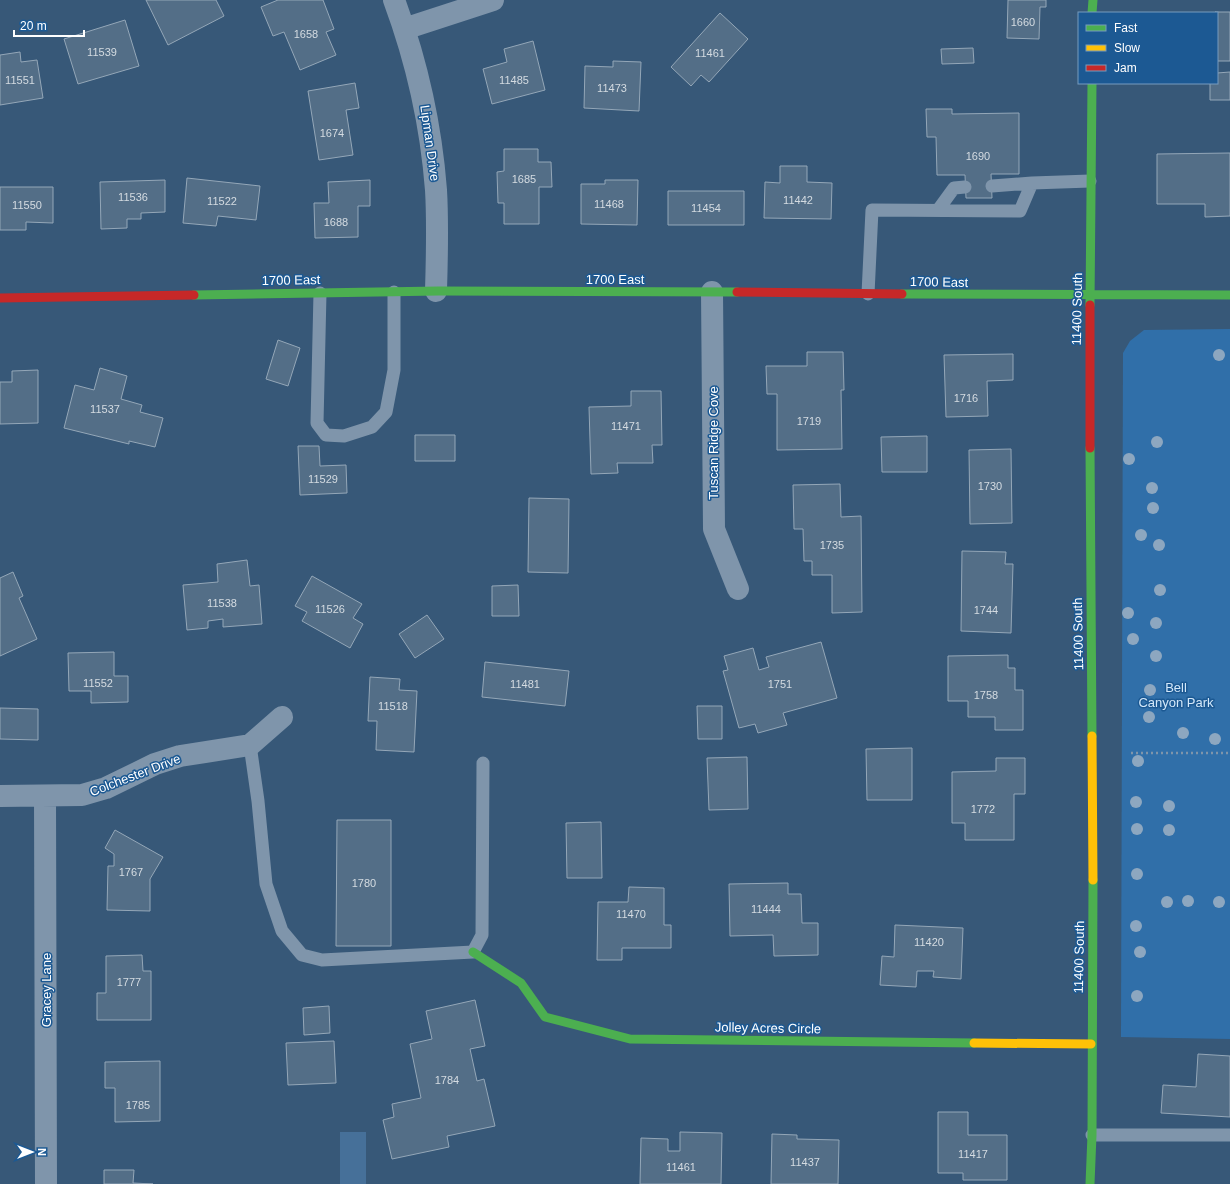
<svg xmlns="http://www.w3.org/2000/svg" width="1230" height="1184" font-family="Arial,sans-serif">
<rect width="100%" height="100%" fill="#375878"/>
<!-- green -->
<path fill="#306fa9" d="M1230 329V1039L1121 1037 1123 353 1130 341 1144 330Z"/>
<!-- water -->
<path fill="#467099" d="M340 1132H366V1184H340Z"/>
<!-- building -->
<path fill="#536e87" stroke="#94a7b8" d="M146 0H216L224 16 168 45Z
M278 0H323L334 29 326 32 336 55 300 70 284 32 273 36 261 7Z
M1008 0H1046V7H1040L1039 39 1007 38Z
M1215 12H1230V61H1217V13Z
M720 13 748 39 709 82 701 75 691 86 671 67Z
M125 20 139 66 78 84 64 39Z
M533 41 545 90 492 104 483 69 507 62 504 49Z
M973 48 974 63 942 64 941 49Z
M20 52 21 62 37 60 43 98 0 105V55Z
M613 61 641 62 639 111 584 108 585 66 613 67Z
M1230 72V100H1210V83H1217V73Z
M355 83 359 108 346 110 353 155 319 160 308 91Z
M926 109H952V114L1019 113V174H991L992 198H966L965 175H937L936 137H927Z
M504 149H538V162H551L552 187H539V224H504V203H498L497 172 504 171Z
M1230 153V216L1205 217V204H1157V154Z
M780 166H807V182L832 183 831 219 764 218 765 182 780 183Z
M187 178 260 186 256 220 218 216 216 226 183 223Z
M165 180V212L141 213V219H127V228L101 229 100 182Z
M370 180V206H358V237L315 238 314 203H329L328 182Z
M605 180H638L637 225 581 224V184H605Z
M0 187H53V223L26 222V230H0Z
M668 191H744V225H668Z
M278 340 300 348 288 386 266 379Z
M807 352H843L844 390H841L842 449 777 450V394H767L766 366H807Z
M1013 354V380L987 381 988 416 946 417 944 355Z
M100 368 127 376 121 399 142 405 140 412 163 418 155 447 129 441V444L64 428 75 385 94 390Z
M38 370V423L0 424V382H12V371Z
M631 391H661L662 445H652L653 463H617L618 473 591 474 589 407 631 406Z
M415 435H455V461H415Z
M927 436V472H882L881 437Z
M298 446H319L320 466 346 465 347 493 300 495Z
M1011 449 1012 523 970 524 969 450Z
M840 484 841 517 861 516 862 612 832 613V575H812V561H804L803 529H794L793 485Z
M529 498 569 499 568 573 528 572Z
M962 551 1006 552 1005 564H1013L1011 633 961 631Z
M247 560 250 586 259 585 262 624 223 627V619L208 621V628L187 630 183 585 218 582 217 564Z
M13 572 23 596 19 598 37 639 0 656V578Z
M312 576 362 604 353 618 363 624 350 648 302 621 307 612 295 606Z
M518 585 519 616H492V586Z
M427 615 444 639 415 658 399 634Z
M821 642 837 698 783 713 787 725 758 733 755 724 739 728 723 671 728 670 724 656 753 648 759 670 769 667 766 657Z
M114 652V676H128V702L91 703V691H69L68 653Z
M1008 655V668H1015V690H1023V730H995V717H968V701H948V656Z
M485 662 569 671 565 706 482 697Z
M370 677 400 679 399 690 417 691 414 752 376 750 377 721H368Z
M697 706H722V739H698Z
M0 708 38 709V740L0 739Z
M912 748V800H867L866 749Z
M747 757 748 809 709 810 707 758Z
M996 758H1025V794H1014V840H965V823H952V772L996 771Z
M337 820H391V946H336Z
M601 822 602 878H567L566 823Z
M115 830 163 857 150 879V911L107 910 108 866H114V854L105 848Z
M788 883V894H801L802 923H818V955L774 956 773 935 730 936 729 884Z
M629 887 664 888V925H671V948H622V960H597L598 902H628Z
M895 925 963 928 961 979 933 977 934 971H917L916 987 880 985 882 956 894 957Z
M142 955 143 971H151V1020H97V993H106V956Z
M475 1000 485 1046 470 1049 477 1081 484 1079 495 1126 447 1136 449 1147 392 1159 383 1120 394 1117 392 1104 421 1098 410 1044 432 1039 426 1011Z
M329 1006 330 1033 304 1035 303 1008Z
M334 1041 336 1083 288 1085 286 1043Z
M1198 1054 1230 1056V1117L1161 1113 1163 1085 1196 1087Z
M160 1061V1121L115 1122V1088H105V1062Z
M938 1112H968V1135H1007V1180H963V1173H938Z
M680 1132 722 1133 721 1184H640L641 1138 668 1139V1151H680Z
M772 1134 797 1135V1139L839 1140 838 1184H771Z
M104 1170H134L133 1183 153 1184H104Z"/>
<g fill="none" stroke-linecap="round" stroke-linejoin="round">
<!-- path -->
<path stroke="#7f95ab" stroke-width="2.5" stroke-dasharray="2 3" stroke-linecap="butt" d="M1131 753H1230"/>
<!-- lane -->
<path stroke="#7f95ab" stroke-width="13" d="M992 186 1032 183 1090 181
M938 210 954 188 965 187
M320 293 317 423 326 435 344 436 372 427 386 412 394 370V292
M868 294 872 210 1020 211 1032 183
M250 745 258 801 266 884 282 931 302 955 322 960 473 952 482 935 483 763
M1092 1135H1230"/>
<!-- street -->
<path stroke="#7f95ab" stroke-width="22" d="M394 0C417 62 431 125 436 190 438 224 437 258 436 291
M404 29 493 0
M712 292 714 529 738 589
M0 796 82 795 106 788 155 764 180 756 250 745 282 717
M45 796 46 1184"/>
<!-- fast -->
<path stroke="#4caf50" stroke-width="9" d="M1092 13 1093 0
M902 294 1230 295
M194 295 439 291 737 292
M1090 305 1092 83
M1090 448 1092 736
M473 952 521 983 545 1017 630 1039 974 1043
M1090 1184 1092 1135 1093 880"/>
<!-- slow -->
<path stroke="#ffc107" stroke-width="9" d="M1092 736 1093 880
M974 1043 1091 1044"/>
<!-- jam -->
<path stroke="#c62828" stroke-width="9" d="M737 292 902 294
M0 298 194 295
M1090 305V448"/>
</g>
<!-- trees -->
<g fill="#8da7c0">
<circle cx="1219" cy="355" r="6"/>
<circle cx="1157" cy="442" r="6"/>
<circle cx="1129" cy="459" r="6"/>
<circle cx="1152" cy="488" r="6"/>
<circle cx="1153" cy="508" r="6"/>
<circle cx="1141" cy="535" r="6"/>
<circle cx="1159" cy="545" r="6"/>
<circle cx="1160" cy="590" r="6"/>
<circle cx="1128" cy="613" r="6"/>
<circle cx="1156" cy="623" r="6"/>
<circle cx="1133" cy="639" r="6"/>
<circle cx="1156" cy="656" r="6"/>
<circle cx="1150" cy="690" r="6"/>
<circle cx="1149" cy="717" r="6"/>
<circle cx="1183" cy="733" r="6"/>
<circle cx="1215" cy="739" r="6"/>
<circle cx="1138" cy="761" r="6"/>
<circle cx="1136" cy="802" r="6"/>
<circle cx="1169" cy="806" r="6"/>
<circle cx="1137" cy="829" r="6"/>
<circle cx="1169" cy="830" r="6"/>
<circle cx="1137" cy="874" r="6"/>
<circle cx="1188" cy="901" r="6"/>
<circle cx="1167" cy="902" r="6"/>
<circle cx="1219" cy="902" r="6"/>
<circle cx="1136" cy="926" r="6"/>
<circle cx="1140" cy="952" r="6"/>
<circle cx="1137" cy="996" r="6"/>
</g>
<g text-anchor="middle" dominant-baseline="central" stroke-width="3" stroke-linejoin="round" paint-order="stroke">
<!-- number labels -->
<g font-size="11" fill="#d4dbe1">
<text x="1023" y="22">1660</text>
<text x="306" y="34">1658</text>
<text x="102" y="52">11539</text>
<text x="710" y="53">11461</text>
<text x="20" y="80">11551</text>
<text x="514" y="80">11485</text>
<text x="612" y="88">11473</text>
<text x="332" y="133">1674</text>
<text x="978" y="156">1690</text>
<text x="524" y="179">1685</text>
<text x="133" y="197">11536</text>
<text x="798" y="200">11442</text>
<text x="222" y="201">11522</text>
<text x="609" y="204">11468</text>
<text x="27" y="205">11550</text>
<text x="706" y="208">11454</text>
<text x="336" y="222">1688</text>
<text x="966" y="398">1716</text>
<text x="105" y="409">11537</text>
<text x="809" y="421">1719</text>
<text x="626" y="426">11471</text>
<text x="323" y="479">11529</text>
<text x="990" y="486">1730</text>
<text x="832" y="545">1735</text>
<text x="222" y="603">11538</text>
<text x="330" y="609">11526</text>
<text x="986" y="610">1744</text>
<text x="98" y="683">11552</text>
<text x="525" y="684">11481</text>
<text x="780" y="684">1751</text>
<text x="986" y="695">1758</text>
<text x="393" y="706">11518</text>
<text x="983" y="809">1772</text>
<text x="131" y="872">1767</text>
<text x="364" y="883">1780</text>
<text x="766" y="909">11444</text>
<text x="631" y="914">11470</text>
<text x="929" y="942">11420</text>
<text x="129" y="982">1777</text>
<text x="447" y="1080">1784</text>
<text x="138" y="1105">1785</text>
<text x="973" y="1154">11417</text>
<text x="805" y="1162">11437</text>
<text x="681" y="1167">11461</text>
</g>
<!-- street labels -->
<g font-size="13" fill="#fff" stroke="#1c5993">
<text transform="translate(430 143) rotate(82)">Lipman Drive</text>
<text x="615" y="279">1700 East</text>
<text transform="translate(291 280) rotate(-1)">1700 East</text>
<text transform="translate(939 282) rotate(1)">1700 East</text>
<text transform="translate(1077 309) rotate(-89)">11400 South</text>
<text transform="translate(713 443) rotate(-90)">Tuscan Ridge Cove</text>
<text transform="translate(1078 634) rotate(-91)">11400 South</text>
<text transform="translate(135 775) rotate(-21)">Colchester Drive</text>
<text transform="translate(1079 957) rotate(-89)">11400 South</text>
<text transform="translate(46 990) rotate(-90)">Gracey Lane</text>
<text transform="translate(768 1028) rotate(1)">Jolley Acres Circle</text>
</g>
<!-- park labels -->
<g font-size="13" fill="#d3e8fa" stroke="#1c5993">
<text x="1176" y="687">Bell<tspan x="1176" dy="15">Canyon Park</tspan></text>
</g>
</g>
<!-- legend -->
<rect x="1078" y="12" width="140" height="72" fill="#1c5993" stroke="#779bbe"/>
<rect x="1086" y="25" width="20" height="6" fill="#4caf50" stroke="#779bbe"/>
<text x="1114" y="32" font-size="12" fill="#ffffff">Fast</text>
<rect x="1086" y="45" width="20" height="6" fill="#ffc107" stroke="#779bbe"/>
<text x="1114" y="52" font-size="12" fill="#ffffff">Slow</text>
<rect x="1086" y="65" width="20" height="6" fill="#c62828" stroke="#779bbe"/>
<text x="1114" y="72" font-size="12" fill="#ffffff">Jam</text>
<!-- north arrow -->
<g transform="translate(32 1152) rotate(90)" stroke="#1c5993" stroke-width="3" paint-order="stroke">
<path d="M0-3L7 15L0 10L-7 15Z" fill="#ffffff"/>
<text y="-6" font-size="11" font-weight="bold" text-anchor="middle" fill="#ffffff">N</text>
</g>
<!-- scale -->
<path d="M14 30v6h70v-6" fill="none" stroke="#ffffff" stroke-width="2"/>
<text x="20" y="30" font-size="12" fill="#ffffff" stroke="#1c5993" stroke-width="3" paint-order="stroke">20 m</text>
</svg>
